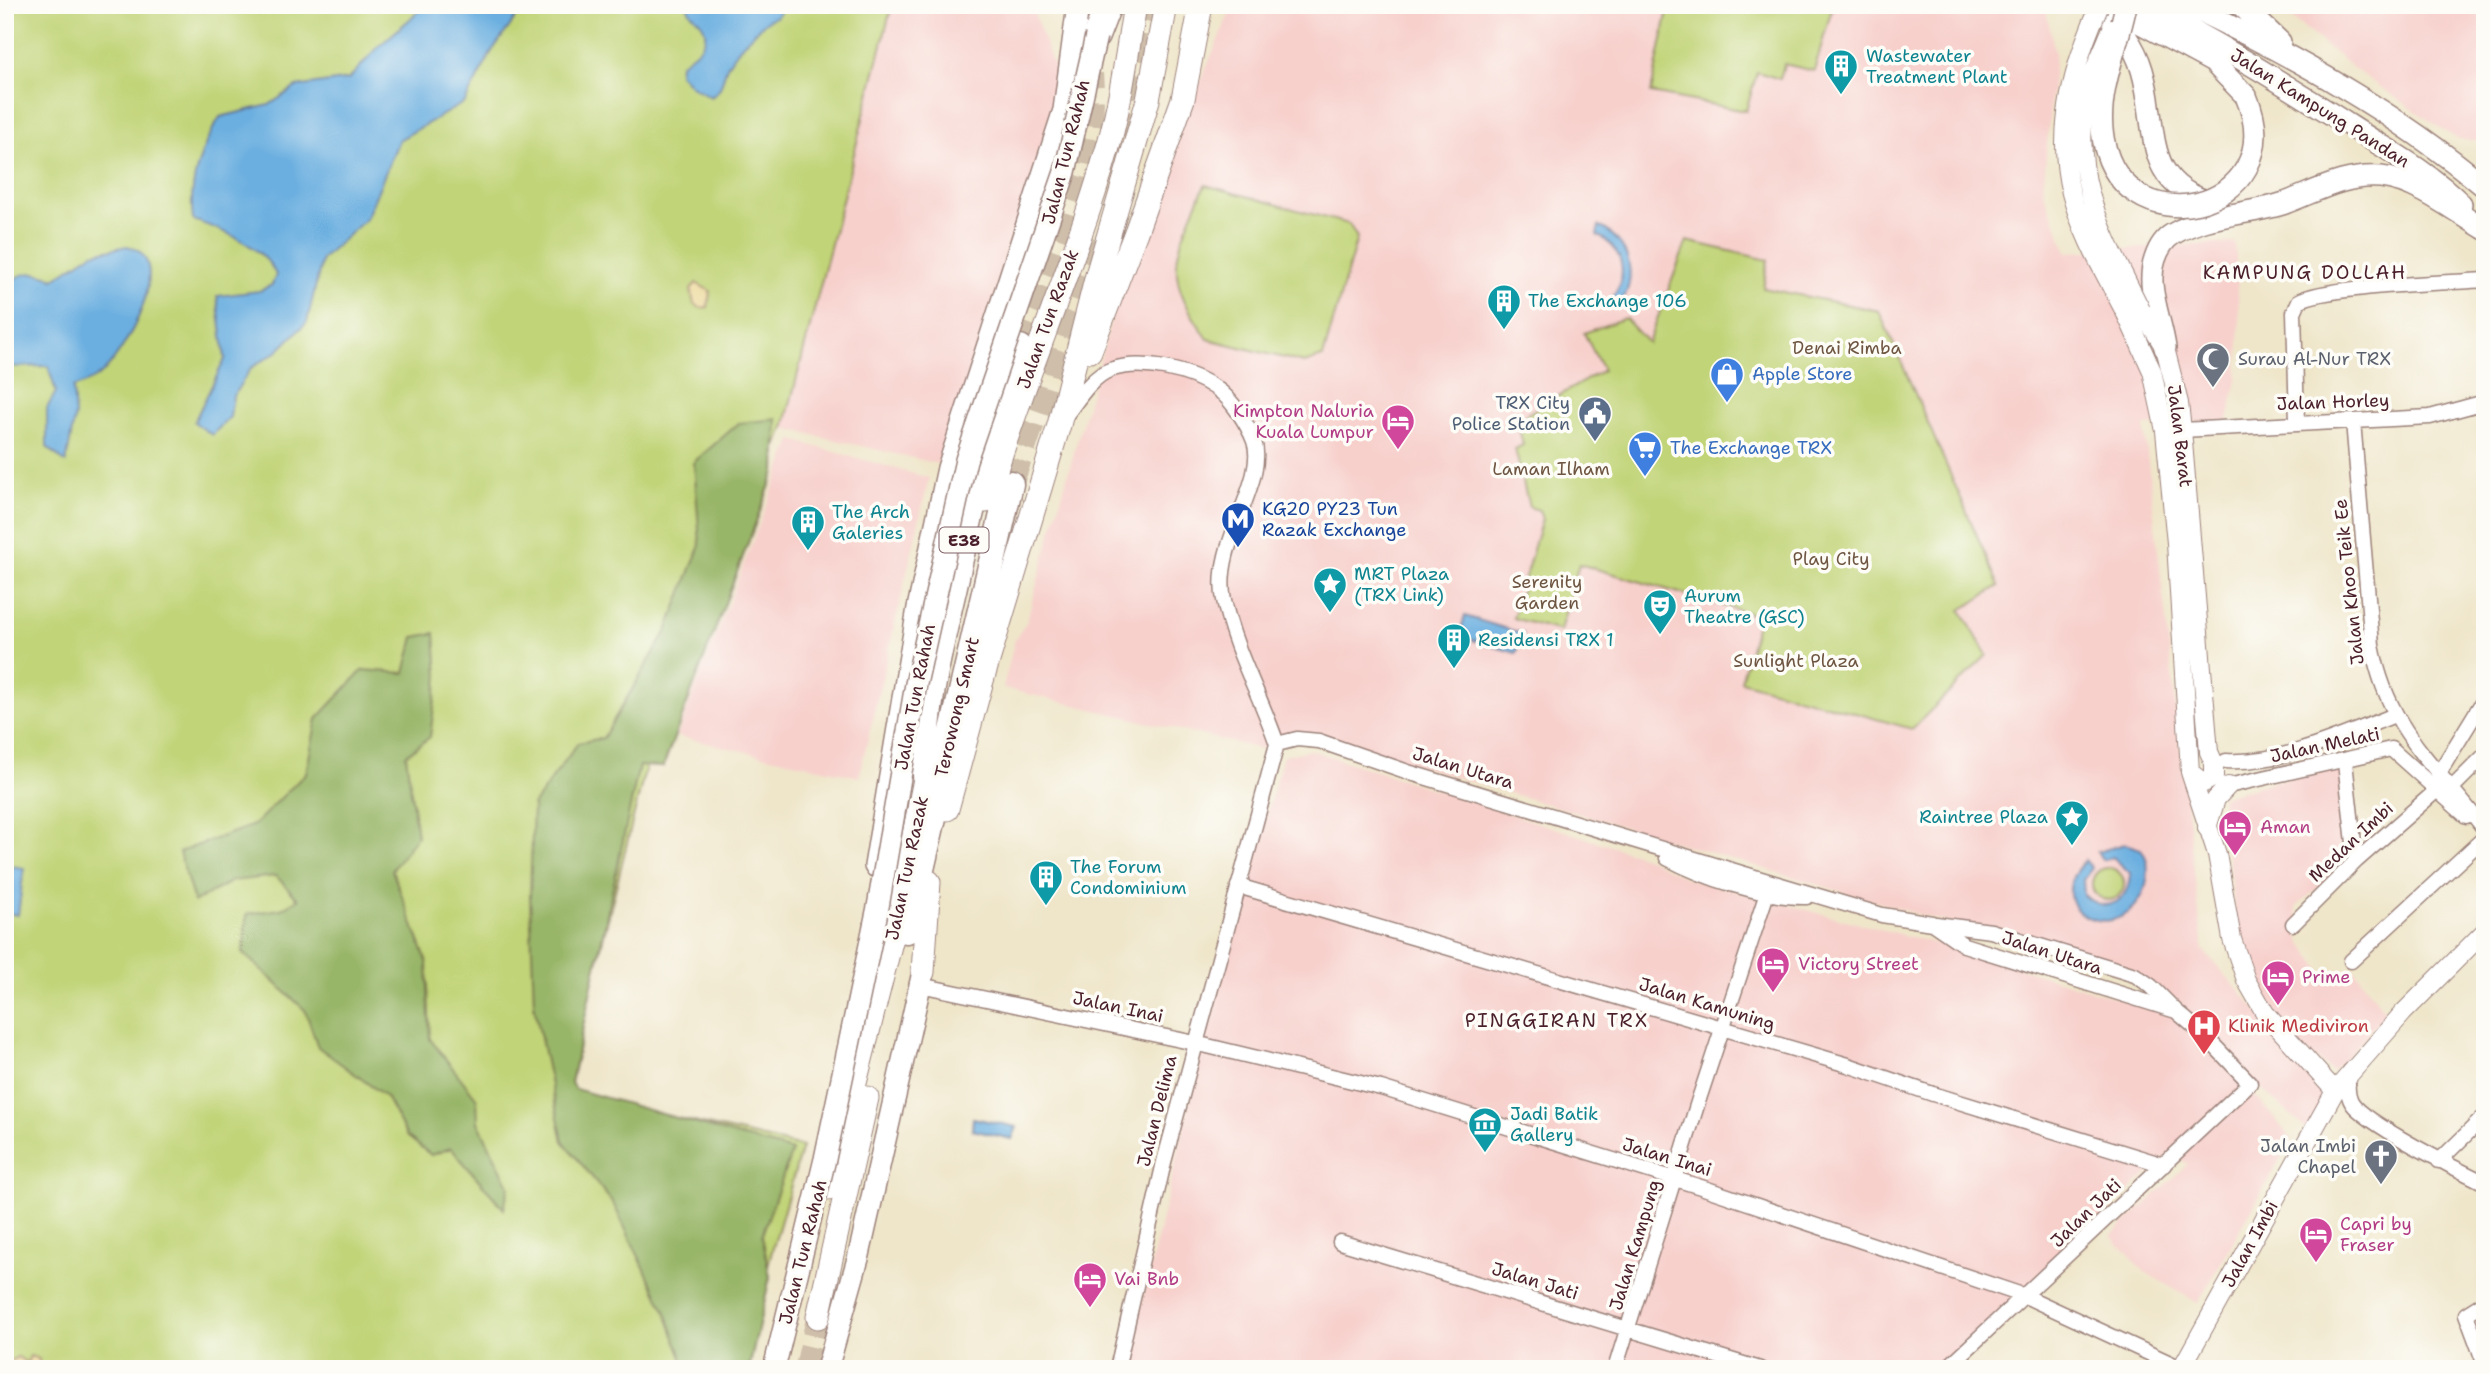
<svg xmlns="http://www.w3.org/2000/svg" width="2490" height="1374" font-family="'Shantell Sans',sans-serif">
<rect width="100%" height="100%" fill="#fdfcf7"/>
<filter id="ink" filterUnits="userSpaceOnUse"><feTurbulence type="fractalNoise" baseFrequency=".0143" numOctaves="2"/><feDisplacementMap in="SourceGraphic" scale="14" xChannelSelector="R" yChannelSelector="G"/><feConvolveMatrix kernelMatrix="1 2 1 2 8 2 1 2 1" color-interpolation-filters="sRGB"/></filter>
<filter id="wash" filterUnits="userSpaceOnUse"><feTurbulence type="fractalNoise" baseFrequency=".00686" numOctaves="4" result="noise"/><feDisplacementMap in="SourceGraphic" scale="28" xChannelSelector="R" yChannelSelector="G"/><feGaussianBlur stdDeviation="1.57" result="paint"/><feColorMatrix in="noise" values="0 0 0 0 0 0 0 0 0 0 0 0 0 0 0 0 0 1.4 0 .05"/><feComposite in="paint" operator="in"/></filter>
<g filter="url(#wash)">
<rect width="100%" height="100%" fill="#efe6ca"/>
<!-- built -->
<path fill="#f7d0cc" d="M892 5H1031L1067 103 943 465 784 428Z
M1233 5H2028L2046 10 2055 53 2043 191 2067 252 2235 243 2240 325 2237 380 2228 420 2144 426 2203 950 2330 1091 2307 1130 2130 969 1927 917 1318 736 1300 733 1260 749 1003 688 1015 639 1026 623 1136 232Z
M2276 5H2485V140H2458L2354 69Z
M792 440 929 478 859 777 677 736Z
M1310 750 1645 857 1688 879 1961 950 2174 1016 2252 1092 2292 1139 2198 1303 2145 1272 2111 1236 2188 1164 2170 1153 1939 1369H1126L1215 998 1283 756Z
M2346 768 2349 863 2296 906 2300 940 2330 983 2352 967 2386 1013 2333 1072 2293 1042 2262 1002 2238 941 2221 797 2276 781Z"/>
<!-- green -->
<path fill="#c1d478" stroke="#867a52" stroke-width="2" d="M5 5H892L784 428 651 746 565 1092 802 1147 738 1369H5Z
M1669 5H1833L1814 71 1784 64 1780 79 1757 72 1746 111 1651 93Z
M1205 185 1349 224 1357 238 1323 357 1304 363 1208 339C1160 272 1174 256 1205 185Z
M1687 241 1768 260 1763 288 1879 311 1999 586 1961 610 1987 655 1912 729 1741 681 1759 616 1579 564 1560 631 1513 618 1542 519 1539 510 1529 507 1515 449 1523 445 1517 420 1603 370 1584 333 1625 318 1648 343Z
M2092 884a16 16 0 1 1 32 0a16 16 0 1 1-32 0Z"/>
<!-- forest -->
<path fill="#98b668" stroke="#716a4a" stroke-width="2" d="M777 419 775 472 663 767 639 766 571 1083 575 1089 792 1151 762 1235 770 1277 749 1369H686L666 1313 613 1203 563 1141 534 1006 530 896 533 805 578 743 603 738 667 631 700 545 694 462 739 423Z
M435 633 438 677 430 737 406 755 417 836 392 870 427 962 430 1039 477 1099 478 1122 509 1186 504 1209 451 1148 431 1155 407 1136 386 1097 318 1047 305 1010 243 953 247 914 281 909 298 899 276 876 232 881 194 902 179 852 254 825 306 773 317 719 363 670 405 673 414 637Z"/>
<!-- sand -->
<path fill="#eeda9e" stroke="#9c7c64" stroke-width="2" d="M696 283 710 291 708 307 701 308 694 304 691 290Z
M30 1356 39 1359V1369H5L7 1362 18 1357 27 1363Z"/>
<!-- water -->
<path fill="#6aafe0" stroke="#5a6786" stroke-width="2" d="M426 5H525L492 51 465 102 399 140 366 219 322 259 307 322 278 351 251 368 233 396 230 417 212 435 194 422 225 359 217 296 259 291 272 285 276 275C264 245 221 230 193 220 188 184 201 147 220 117L269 105 296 87 349 79 378 47Z
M687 5H785L776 17C765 18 735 52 729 63 721 76 725 89 711 97L691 86 679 73 680 64C692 55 715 42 701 23 695 15 690 16 687 5Z
M1599 226C1630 240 1641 283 1616 308L1609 302C1629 279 1626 250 1597 235Z
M127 246C179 257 125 353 102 373 94 380 84 384 73 388L75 415 66 463 47 447V408L56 392 48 366 5 367V288C21 270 34 270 54 279L93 253Z
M1465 616 1523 634 1516 653 1459 636Z
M2125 844 2141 849C2149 859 2149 872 2146 885 2127 951 2034 915 2085 860L2092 868 2083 880 2084 895C2106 916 2130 901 2130 873L2113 857 2103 860 2097 852Z
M5 865 24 868 18 915 5 913Z
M973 1118 1017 1127 1012 1139 972 1130Z"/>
</g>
<g filter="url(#ink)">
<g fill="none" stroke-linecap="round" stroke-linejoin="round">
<!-- primary-tunnel -->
<path stroke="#cebeaa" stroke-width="23" stroke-dasharray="23 11" stroke-linecap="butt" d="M806 1369 818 1317"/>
<!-- motorway-tunnel -->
<path stroke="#cebeaa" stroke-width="26" stroke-dasharray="26 13" stroke-linecap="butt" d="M1130 138 1151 5
M1020 348C1053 259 1098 171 1090 74
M1010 484 1098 238"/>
<!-- minor casing -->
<g stroke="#9c827a" stroke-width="17">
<path id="minor" d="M1066 415C1077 401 1092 376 1110 370 1141 359 1191 370 1217 389 1231 398 1248 425 1254 441 1268 481 1212 545 1224 600 1234 650 1261 696 1277 744
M2353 421 2372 645C2388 732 2436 764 2485 830
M2297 423 2294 312 2299 301C2323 286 2449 283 2485 280
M2182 430 2430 417 2485 402
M1277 744 1297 739 1319 741 1411 773 1771 882 1882 915 1932 923 1964 945 2176 1011 2204 1035 2250 1083 1946 1369
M2226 761C2283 764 2343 735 2395 715
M2345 762 2356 861
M2439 773 2485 698
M2228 786 2391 749 2466 816
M2453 787 2485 755
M1667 858C1704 878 1765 898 1807 897
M1238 886 1848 1065 1933 1094 2164 1165
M1936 924 1991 931 2135 975 2151 986 2175 1010
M2293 924 2356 861 2437 790
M2351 961 2485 837
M920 985 1195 1043 1381 1088 1704 1188 2025 1296 2183 1369
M2350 1071C2347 1082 2346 1093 2352 1103 2365 1123 2460 1171 2485 1183
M2439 1161 2485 1116
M1340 1242 1760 1369
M2485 1302 2466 1314 2485 1365
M1117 1369 1164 1162 1277 744
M1615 1369 1698 1102 1767 893"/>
</g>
<!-- tertiary casing -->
<g stroke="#9c827a" stroke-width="20">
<path id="tertiary" d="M2141 310 2165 348 2179 403 2182 430 2209 752 2214 763V777L2204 783 2190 772
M2127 316 2152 371 2165 431 2176 543 2190 772 2217 854 2232 939 2246 980 2265 1013 2335 1091
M2207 828 2216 799 2228 786
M2181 1369 2335 1091 2403 1013 2485 931"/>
</g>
<!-- secondary casing -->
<g stroke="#9c827a" stroke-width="24">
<path id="secondary" d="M2096 5C2118 23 2134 43 2142 70 2159 127 2140 183 2212 203
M2143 5C2215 41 2284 84 2352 127 2389 151 2429 172 2461 204
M2187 5C2292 55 2396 112 2485 187
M2241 5 2280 42
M2109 6 2213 62 2246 96
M2165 348C2162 321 2145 287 2155 259 2158 250 2164 239 2173 234 2206 214 2249 215 2285 203 2317 191 2345 174 2381 177 2418 181 2454 211 2485 229
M875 866 918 608 948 468 1064 110 1078 5
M827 1369 859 1255 923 972"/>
</g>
<!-- primary casing -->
<g stroke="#9c827a" stroke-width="25">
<path id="primary" d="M1090 351 1136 232 1183 99 1201 5
M986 501C1022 381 1074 267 1108 147 1121 101 1127 53 1135 5
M947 809 981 684 1059 425 1097 275 1148 100 1166 5
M923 972 929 882
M828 1189 898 914 929 759
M818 1317 867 1098"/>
</g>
<!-- motorway casing -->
<g stroke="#9c827a" stroke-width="29">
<path id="motorway" d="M1096 36 1108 5
M926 775C923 712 939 651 953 590 971 508 991 426 1020 348
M907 930 1010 484"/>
</g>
<!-- minor -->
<use href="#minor" stroke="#fff" stroke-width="14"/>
<!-- tertiary -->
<use href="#tertiary" stroke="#fff" stroke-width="18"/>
<!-- secondary -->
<use href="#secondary" stroke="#fff" stroke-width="21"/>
<!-- primary -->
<use href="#primary" stroke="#fff" stroke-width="23"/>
<!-- motorway -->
<use href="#motorway" stroke="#fff" stroke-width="26"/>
<!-- tertiary-bridge casing -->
<g stroke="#9c827a" stroke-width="20" stroke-linecap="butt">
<path id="tertiary-bridge" d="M2100 5C2074 62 2055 131 2071 193 2082 236 2107 277 2127 316
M2112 28C2104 49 2092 71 2087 94 2069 179 2105 236 2141 310"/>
</g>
<!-- secondary-bridge casing -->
<g stroke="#9c827a" stroke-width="24" stroke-linecap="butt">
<path id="secondary-bridge" d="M2126 5C2118 46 2098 88 2102 130 2115 255 2296 212 2246 96
M774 1369 825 1159 878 907 916 684 966 460 1065 172 1096 36"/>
</g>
<!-- tertiary-bridge -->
<use href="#tertiary-bridge" stroke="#fff" stroke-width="18"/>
<!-- secondary-bridge -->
<use href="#secondary-bridge" stroke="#fff" stroke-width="21"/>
</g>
</g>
<!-- icons -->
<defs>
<g id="building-pin" transform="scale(1.75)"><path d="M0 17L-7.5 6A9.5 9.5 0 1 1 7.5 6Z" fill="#0f9aa8" stroke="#fdfcf7"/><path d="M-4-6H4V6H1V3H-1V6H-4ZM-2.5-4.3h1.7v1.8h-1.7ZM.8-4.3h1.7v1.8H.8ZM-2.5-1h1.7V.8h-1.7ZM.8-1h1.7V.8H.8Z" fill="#fff"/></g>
<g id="mosque-pin" transform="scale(1.75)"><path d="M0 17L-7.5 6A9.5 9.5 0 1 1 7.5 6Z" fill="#6b7280" stroke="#fdfcf7"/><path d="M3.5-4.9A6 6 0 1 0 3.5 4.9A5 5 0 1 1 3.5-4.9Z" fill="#fff"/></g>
<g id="shop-pin" transform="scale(1.75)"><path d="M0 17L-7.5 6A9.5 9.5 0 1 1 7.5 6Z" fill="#3f7fe0" stroke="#fdfcf7"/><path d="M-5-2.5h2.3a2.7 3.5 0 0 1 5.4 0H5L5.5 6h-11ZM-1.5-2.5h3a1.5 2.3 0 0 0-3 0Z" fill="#fff"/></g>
<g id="civic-pin" transform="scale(1.75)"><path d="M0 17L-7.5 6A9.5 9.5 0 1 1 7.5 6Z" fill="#5c6f8a" stroke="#fdfcf7"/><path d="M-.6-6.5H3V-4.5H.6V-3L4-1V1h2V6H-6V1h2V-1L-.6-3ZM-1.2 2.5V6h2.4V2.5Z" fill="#fff"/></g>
<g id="hotel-pin" transform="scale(1.75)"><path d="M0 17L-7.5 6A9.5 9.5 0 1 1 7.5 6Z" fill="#d1479c" stroke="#fdfcf7"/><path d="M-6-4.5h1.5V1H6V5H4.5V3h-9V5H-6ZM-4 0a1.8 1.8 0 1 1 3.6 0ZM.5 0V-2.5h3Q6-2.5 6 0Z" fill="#fff"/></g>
<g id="supermarket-pin" transform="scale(1.75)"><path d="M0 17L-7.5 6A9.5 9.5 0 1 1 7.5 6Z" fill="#3f7fe0" stroke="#fdfcf7"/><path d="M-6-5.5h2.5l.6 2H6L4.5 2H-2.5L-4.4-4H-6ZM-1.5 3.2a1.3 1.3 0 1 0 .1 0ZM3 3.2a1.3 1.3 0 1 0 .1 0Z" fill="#fff"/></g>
<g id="metro-pin" transform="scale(1.75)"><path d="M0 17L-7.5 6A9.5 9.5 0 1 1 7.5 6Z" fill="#1a4fb4" stroke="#fdfcf7"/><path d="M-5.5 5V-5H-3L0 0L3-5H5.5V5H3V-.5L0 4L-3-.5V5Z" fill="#fff"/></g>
<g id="sight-pin" transform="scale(1.75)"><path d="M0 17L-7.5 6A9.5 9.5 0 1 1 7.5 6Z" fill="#0f9aa8" stroke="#fdfcf7"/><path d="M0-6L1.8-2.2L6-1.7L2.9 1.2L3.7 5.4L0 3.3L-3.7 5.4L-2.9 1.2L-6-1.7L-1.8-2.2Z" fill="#fff"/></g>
<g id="theatre-pin" transform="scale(1.75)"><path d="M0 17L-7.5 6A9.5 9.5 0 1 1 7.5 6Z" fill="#0f9aa8" stroke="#fdfcf7"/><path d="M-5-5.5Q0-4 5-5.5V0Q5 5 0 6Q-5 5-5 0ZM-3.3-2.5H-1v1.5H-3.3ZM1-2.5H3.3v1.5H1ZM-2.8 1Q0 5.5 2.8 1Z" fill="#fff"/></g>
<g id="hospital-pin" transform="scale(1.75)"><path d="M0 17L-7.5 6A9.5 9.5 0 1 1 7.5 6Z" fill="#e0444e" stroke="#fdfcf7"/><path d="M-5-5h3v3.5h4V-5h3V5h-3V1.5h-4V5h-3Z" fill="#fff"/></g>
<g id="museum-pin" transform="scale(1.75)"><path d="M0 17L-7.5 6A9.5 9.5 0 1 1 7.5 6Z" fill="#0f9aa8" stroke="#fdfcf7"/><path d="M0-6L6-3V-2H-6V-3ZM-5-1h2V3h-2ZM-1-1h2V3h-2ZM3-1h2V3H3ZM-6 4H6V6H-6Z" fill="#fff"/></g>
<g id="church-pin" transform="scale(1.75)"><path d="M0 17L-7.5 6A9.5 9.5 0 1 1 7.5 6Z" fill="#6b7280" stroke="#fdfcf7"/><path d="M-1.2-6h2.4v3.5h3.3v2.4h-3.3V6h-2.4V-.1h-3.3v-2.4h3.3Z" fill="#fff"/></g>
</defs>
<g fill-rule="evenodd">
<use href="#building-pin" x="1841" y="66"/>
<use href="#building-pin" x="1504" y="301"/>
<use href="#mosque-pin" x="2213" y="359"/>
<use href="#shop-pin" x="1727" y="374"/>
<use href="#civic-pin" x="1595" y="413"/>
<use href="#hotel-pin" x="1398" y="421"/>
<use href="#supermarket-pin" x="1645" y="448"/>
<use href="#metro-pin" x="1238" y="519"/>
<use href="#building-pin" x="808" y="522"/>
<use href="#sight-pin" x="1330" y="584"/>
<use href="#theatre-pin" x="1660" y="606"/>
<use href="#building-pin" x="1454" y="640"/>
<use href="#sight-pin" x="2072" y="817"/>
<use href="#hotel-pin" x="2235" y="827"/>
<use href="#building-pin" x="1046" y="877"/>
<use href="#hotel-pin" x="1773" y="964"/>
<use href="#hotel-pin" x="2278" y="977"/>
<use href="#hospital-pin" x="2204" y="1026"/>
<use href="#museum-pin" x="1485" y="1124"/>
<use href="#church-pin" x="2381" y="1156"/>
<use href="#hotel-pin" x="2316" y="1234"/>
<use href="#hotel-pin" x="1090" y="1279"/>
</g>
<g text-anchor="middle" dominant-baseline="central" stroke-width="7" stroke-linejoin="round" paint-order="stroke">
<!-- shield labels -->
<rect fill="#fdfcf7" stroke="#806168" stroke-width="2" x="939.5" y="527.5" width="49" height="25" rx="5"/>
<g font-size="16" font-weight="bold" fill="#4a1f2b">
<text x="964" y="540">E38</text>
</g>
<!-- culture labels -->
<g font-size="18" fill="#0d838f" stroke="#fdfcf7" text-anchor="start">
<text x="1866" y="56">Wastewater<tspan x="1866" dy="21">Treatment Plant</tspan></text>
<text x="1528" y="301">The Exchange 106</text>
<text x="832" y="512">The Arch<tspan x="832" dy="21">Galeries</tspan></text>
<text x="1354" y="574">MRT Plaza<tspan x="1354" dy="21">(TRX Link)</tspan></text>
<text x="1684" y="596">Aurum<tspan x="1684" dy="21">Theatre (GSC)</tspan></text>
<text x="1478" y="640">Residensi TRX 1</text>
<text x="2048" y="817" text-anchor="end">Raintree Plaza</text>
<text x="1070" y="867">The Forum<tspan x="1070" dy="21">Condominium</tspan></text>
<text x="1510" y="1114">Jadi Batik<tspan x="1510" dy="21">Gallery</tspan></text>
</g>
<!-- street labels -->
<g font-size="18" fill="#4a1f2b" stroke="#fdfcf7">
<text transform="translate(2320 108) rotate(32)">Jalan Kampung Pandan</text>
<text transform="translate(1066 152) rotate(-76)">Jalan Tun Rahah</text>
<text transform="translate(1048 319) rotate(-70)">Jalan Tun Razak</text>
<text transform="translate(2333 402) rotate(-2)">Jalan Horley</text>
<text transform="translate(2180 436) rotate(83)">Jalan Barat</text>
<text transform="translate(2349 582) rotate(-96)">Jalan Khoo Teik Ee</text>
<text transform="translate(915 697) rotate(-79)">Jalan Tun Rahah</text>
<text transform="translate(957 707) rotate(-77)">Terowong Smart</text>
<text transform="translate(2325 745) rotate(-12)">Jalan Melati</text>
<text transform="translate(1463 768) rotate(17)">Jalan Utara</text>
<text transform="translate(2351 842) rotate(-43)">Medan Imbi</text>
<text transform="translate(907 868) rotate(-78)">Jalan Tun Razak</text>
<text transform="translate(2052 953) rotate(18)">Jalan Utara</text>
<text transform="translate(1707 1004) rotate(17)">Jalan Kamuning</text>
<text transform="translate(1118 1007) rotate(12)">Jalan Inai</text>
<text transform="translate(1157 1111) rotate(-76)">Jalan Delima</text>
<text transform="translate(1667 1157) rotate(17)">Jalan Inai</text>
<text transform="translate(2086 1213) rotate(-44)">Jalan Jati</text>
<text transform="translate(2250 1244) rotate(-61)">Jalan Imbi</text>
<text transform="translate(1635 1245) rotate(-73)">Jalan Kampung</text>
<text transform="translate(803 1252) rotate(-76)">Jalan Tun Rahah</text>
<text transform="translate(1535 1281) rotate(17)">Jalan Jati</text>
</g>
<!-- park labels -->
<g font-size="18" fill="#6e5542" stroke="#fdfcf7">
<text x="1847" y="348">Denai Rimba</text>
<text x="1551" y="469">Laman Ilham</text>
<text x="1831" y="559">Play City</text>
<text x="1547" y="582">Serenity<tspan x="1547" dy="21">Garden</tspan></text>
<text x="1796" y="661">Sunlight Plaza</text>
</g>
<!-- worship labels -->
<g font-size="18" fill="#5b616d" stroke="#fdfcf7" text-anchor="start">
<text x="2238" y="359">Surau Al-Nur TRX</text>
<text x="2356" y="1146" text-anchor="end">Jalan Imbi<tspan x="2356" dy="21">Chapel</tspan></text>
</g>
<!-- shop labels -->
<g font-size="18" fill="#366cbe" stroke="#fdfcf7" text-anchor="start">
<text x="1752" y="374">Apple Store</text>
<text x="1670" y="448">The Exchange TRX</text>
</g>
<!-- service labels -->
<g font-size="18" fill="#4e5e75" stroke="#fdfcf7" text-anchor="end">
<text x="1570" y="403">TRX City<tspan x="1570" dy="21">Police Station</tspan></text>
</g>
<!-- hotel labels -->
<g font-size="18" fill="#b23c85" stroke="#fdfcf7" text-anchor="start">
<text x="1374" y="411" text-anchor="end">Kimpton Naluria<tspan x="1374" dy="21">Kuala Lumpur</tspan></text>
<text x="2260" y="827">Aman</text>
<text x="1798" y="964">Victory Street</text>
<text x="2302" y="977">Prime</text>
<text x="2340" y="1224">Capri by<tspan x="2340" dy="21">Fraser</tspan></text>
<text x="1114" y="1279">Vai Bnb</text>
</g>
<!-- transit labels -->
<g font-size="18" fill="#164399" stroke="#fdfcf7" text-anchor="start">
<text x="1262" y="509">KG20 PY23 Tun<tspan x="1262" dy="21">Razak Exchange</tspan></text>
</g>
<!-- health labels -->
<g font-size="18" fill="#be3a42" stroke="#fdfcf7" text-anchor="start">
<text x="2228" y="1026">Klinik Mediviron</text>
</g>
<!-- neighbourhood labels -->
<g font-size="19" letter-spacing="2" fill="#4a1f2b" stroke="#fdfcf7">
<text x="2305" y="272">KAMPUNG DOLLAH</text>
<text x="1557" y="1020">PINGGIRAN TRX</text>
</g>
</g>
<!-- margin -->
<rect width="2490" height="1374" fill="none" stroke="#fdfcf7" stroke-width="28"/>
</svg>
